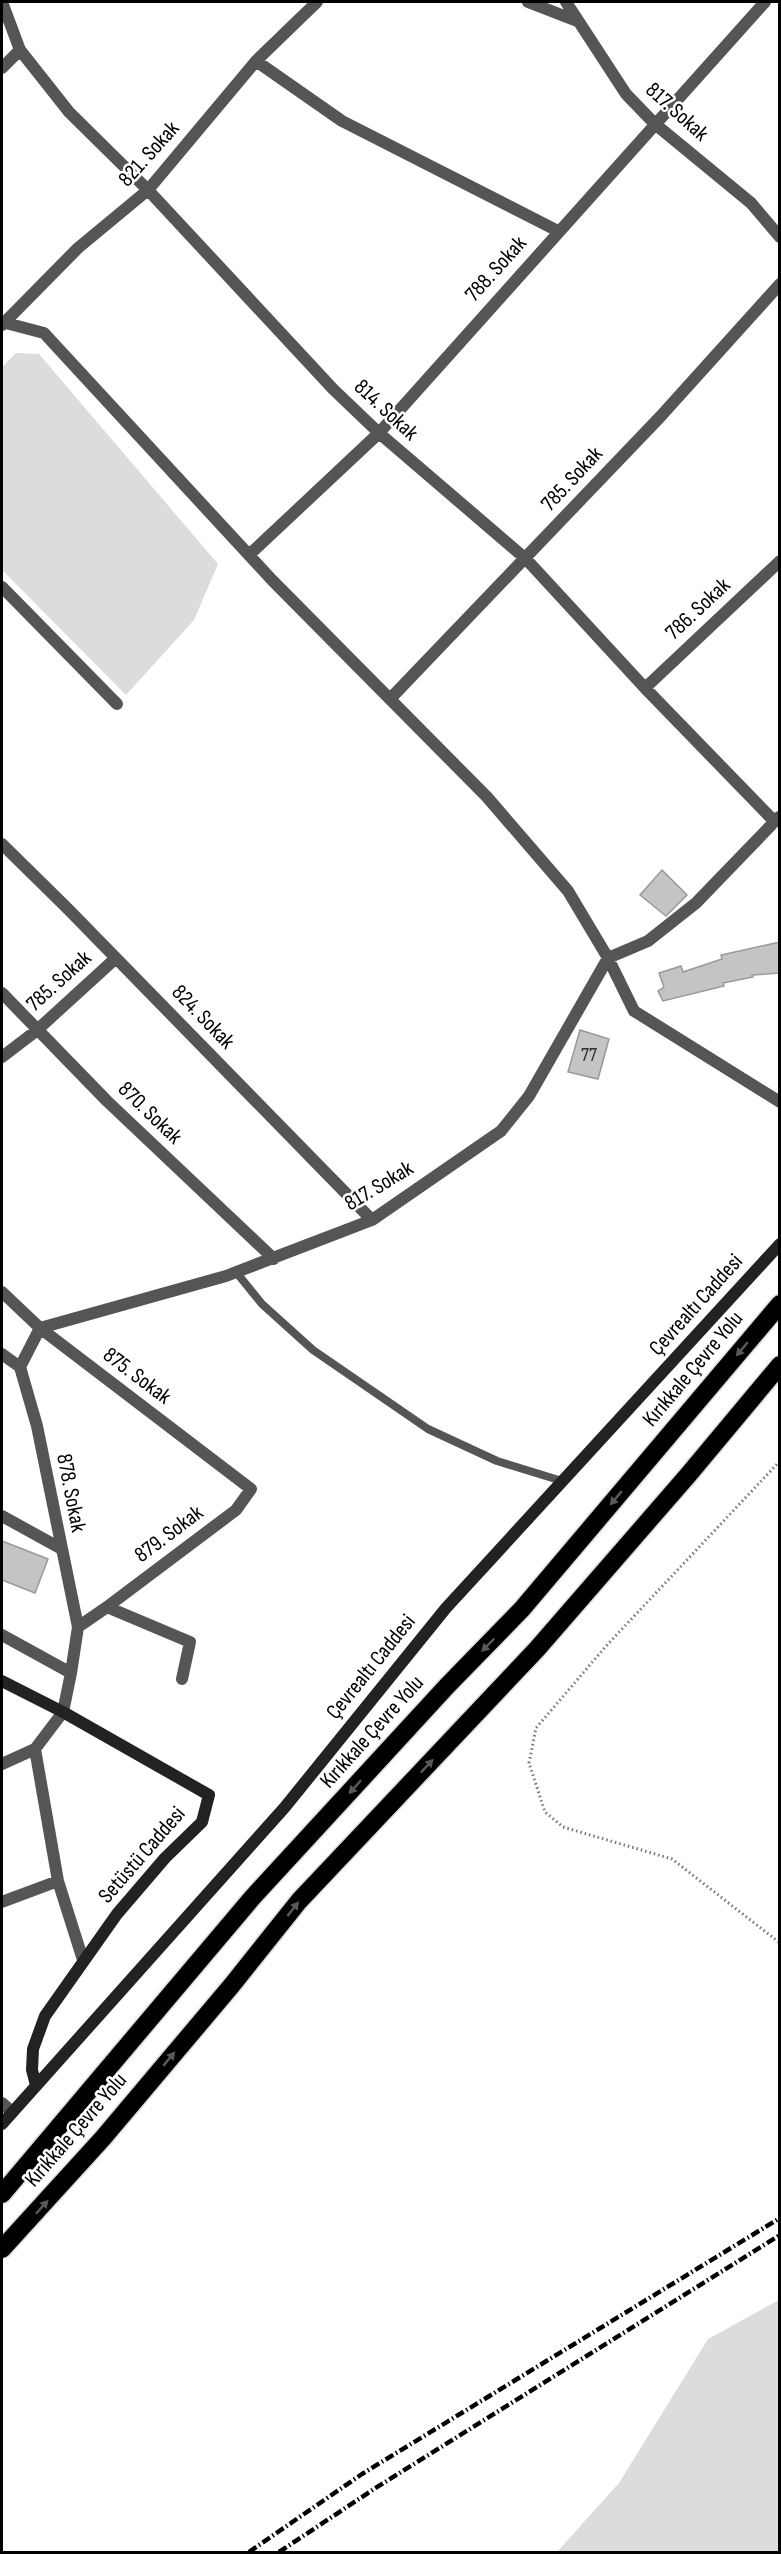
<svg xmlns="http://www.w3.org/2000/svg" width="781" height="2554" font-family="'Sofia Sans Condensed',sans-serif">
<rect width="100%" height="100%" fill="#fff"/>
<!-- green -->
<path fill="#dcdcdc" d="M16 353 39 354 218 564 194 620 126 695 2 570V367Z
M779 2300V2552H557L619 2483 708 2339Z"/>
<!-- building -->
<path fill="#c4c4c4" stroke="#999" stroke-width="1.5" d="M662 870 687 895 666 916 640 895Z
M780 942V973L752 975 753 977 723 983 724 986 663 1001 658 991 664 987 659 973 681 966 683 972 722 959 721 955Z
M580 1030 609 1039 598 1079 568 1072Z
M2 1541 48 1559 35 1593 2 1580Z"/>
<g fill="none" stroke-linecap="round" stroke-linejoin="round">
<!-- highway casing -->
<g stroke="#dbdbdb" stroke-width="21">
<path id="highway" d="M2 2194 252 1898 447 1686 522 1609 780 1304
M2 2249 103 2138 232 1985 299 1901 537 1649 689 1474 780 1365"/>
</g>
<!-- path -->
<path stroke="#777" stroke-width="3" stroke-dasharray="1.5 3" stroke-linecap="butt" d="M780 1461 607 1645 536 1728 529 1763 545 1812 563 1827 672 1859 780 1943"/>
<!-- lane -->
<path stroke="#555" stroke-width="8" d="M236 1272 262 1304 313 1350 428 1429 497 1461 562 1481"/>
<!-- street -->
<path stroke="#555" stroke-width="12" d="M2 2 20 50 69 112 148 190 333 389 379 433 526 559 645 688 775 822
M528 2 577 21
M566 2 626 94 655 124 751 203 780 237
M256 61 342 121 558 231
M2 68 20 50
M2 322 44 333 272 580 487 797 568 891 608 958 634 1011 780 1102
M2 325 78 248 148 190 256 61 317 2
M249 555 379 433 765 2
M2 587 117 704
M645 688 780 561
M390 699 660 417 780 284
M2 844 68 909 372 1220
M2 993 107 1101 274 1259
M2 1057 36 1031 116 958
M2 1292 40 1328 251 1489 236 1510 107 1607
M40 1328 226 1276 372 1220 501 1131 529 1096 608 958 648 941 696 903 779 817
M40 1328 20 1367 37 1426 78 1627 71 1673
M2 1354 20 1367
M2 1516 60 1548
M78 1627 107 1607 190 1642 182 1679
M2 1635 71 1673 63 1712 35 1749 58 1881 83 1960
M2 1764 35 1749
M2 1902 58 1881
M2 2103 12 2112"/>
<!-- secondary -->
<path stroke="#222" stroke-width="12" d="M2 1681 63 1712 209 1795 202 1822 165 1858 117 1914 45 2016 33 2049 32 2070 36 2085
M2 2124 285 1807 446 1608 780 1244"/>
<!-- highway -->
<use href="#highway" stroke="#000" stroke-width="18"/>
<!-- rail -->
<path stroke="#000" stroke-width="4.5" stroke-dasharray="9 3 1.5 3" stroke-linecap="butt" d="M249 2552 362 2474 780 2218
M279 2552 374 2489 780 2235"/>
</g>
<!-- one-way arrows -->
<defs><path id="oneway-solid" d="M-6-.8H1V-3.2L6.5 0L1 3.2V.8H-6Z" transform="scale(1.5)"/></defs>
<g fill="#595959">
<use href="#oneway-solid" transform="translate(742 1349) rotate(130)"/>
<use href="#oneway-solid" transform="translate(616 1498) rotate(130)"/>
<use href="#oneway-solid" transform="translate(488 1645) rotate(134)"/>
<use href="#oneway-solid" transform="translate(427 1766) rotate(-47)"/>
<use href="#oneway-solid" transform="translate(355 1787) rotate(132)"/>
<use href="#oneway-solid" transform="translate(293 1909) rotate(-52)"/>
<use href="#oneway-solid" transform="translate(169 2059) rotate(-50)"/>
<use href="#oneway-solid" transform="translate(42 2207) rotate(-48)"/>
</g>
<g text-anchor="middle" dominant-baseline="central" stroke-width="5" stroke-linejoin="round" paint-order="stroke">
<!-- number labels -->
<g font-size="20" fill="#313131">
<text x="589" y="1055">77</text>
</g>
<!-- street labels -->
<g font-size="22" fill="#000" stroke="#fff">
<text transform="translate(677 112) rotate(42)">817. Sokak</text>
<text transform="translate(149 154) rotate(-48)">821. Sokak</text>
<text transform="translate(496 269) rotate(-48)">788. Sokak</text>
<text transform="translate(386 410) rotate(43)">814. Sokak</text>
<text transform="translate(572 479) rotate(-47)">785. Sokak</text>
<text transform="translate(698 609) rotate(-43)">786. Sokak</text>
<text transform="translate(59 981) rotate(-42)">785. Sokak</text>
<text transform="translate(203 1017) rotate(46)">824. Sokak</text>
<text transform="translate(150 1113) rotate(44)">870. Sokak</text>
<text transform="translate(379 1186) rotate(-31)">817. Sokak</text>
<text transform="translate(696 1305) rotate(-48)">Çevrealtı Caddesi</text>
<text transform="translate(693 1369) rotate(-50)">Kırıkkale Çevre Yolu</text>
<text transform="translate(137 1376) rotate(37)">875. Sokak</text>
<text transform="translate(71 1493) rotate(79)">878. Sokak</text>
<text transform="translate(169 1534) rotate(-37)">879. Sokak</text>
<text transform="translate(371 1667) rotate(-51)">Çevrealtı Caddesi</text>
<text transform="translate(372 1732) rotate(-48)">Kırıkkale Çevre Yolu</text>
<text transform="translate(142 1855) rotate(-49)">Setüstü Caddesi</text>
<text transform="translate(76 2130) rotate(-49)">Kırıkkale Çevre Yolu</text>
</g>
</g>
<!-- border -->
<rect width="781" height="2554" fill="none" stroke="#000000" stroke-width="6"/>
</svg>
